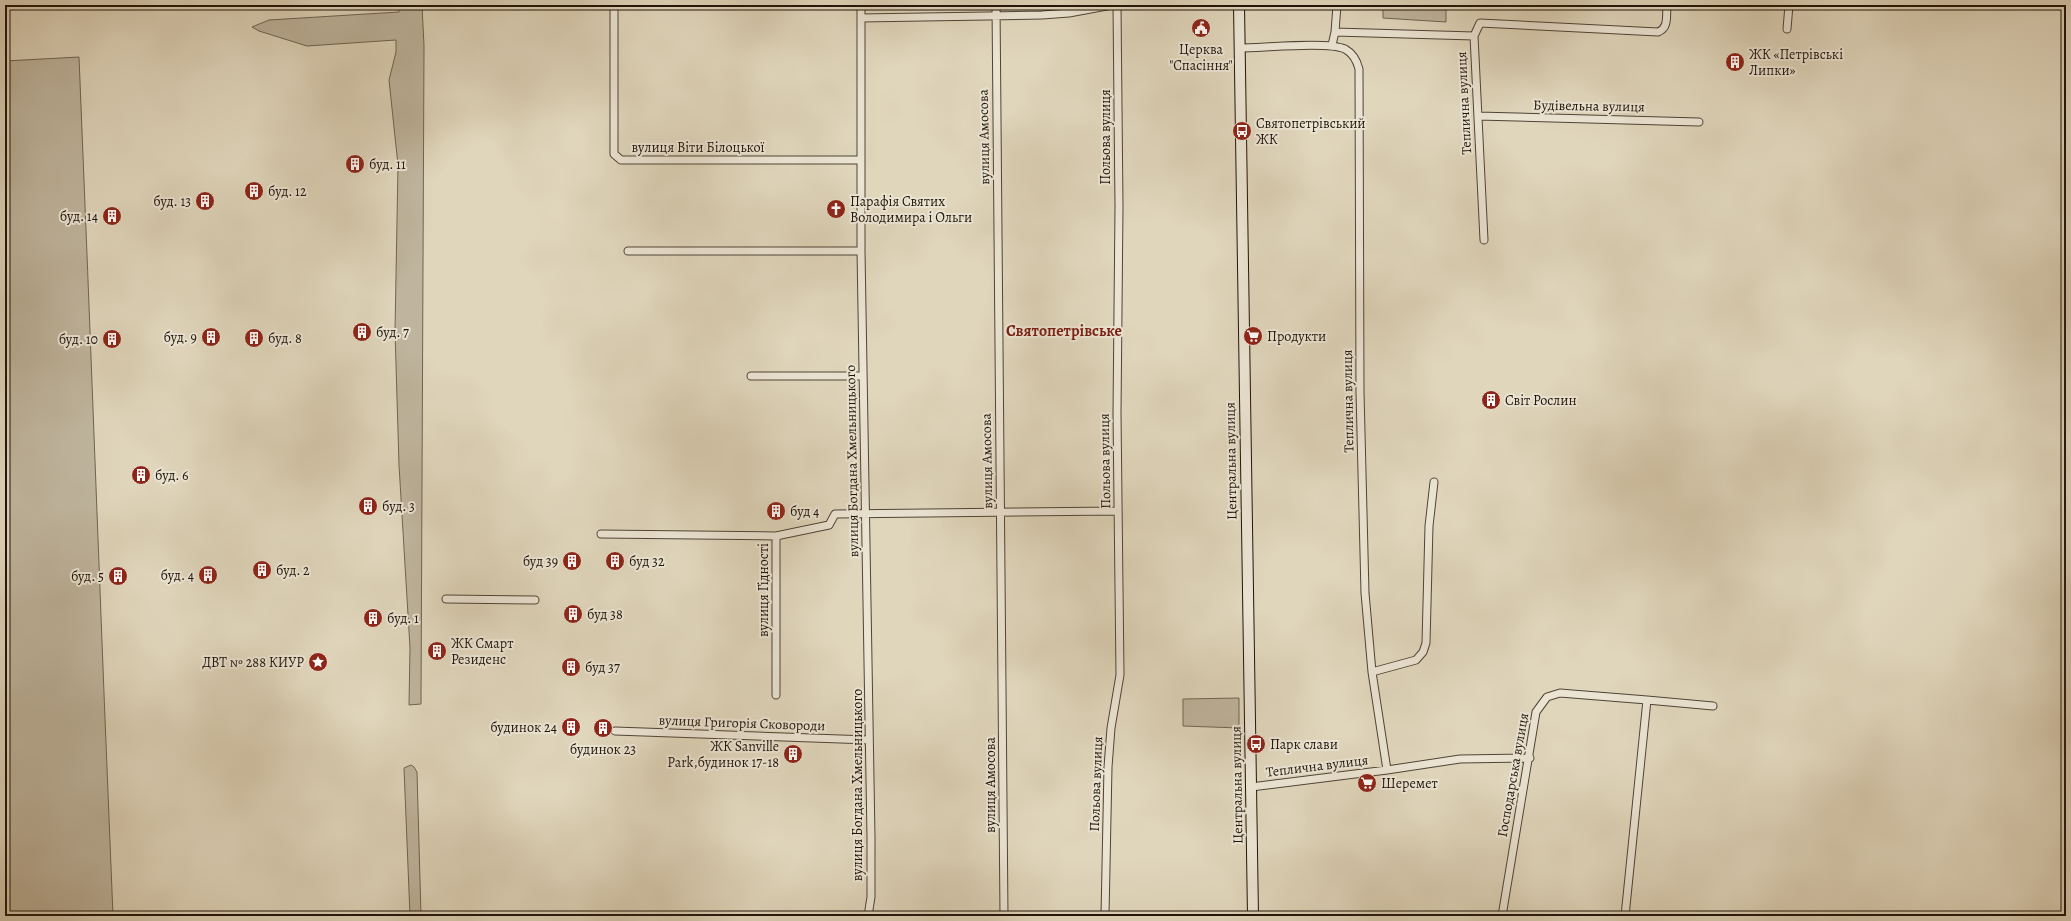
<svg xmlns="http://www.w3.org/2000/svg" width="2071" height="921" font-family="Alegreya,serif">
<rect width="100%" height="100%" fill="#e0d6bc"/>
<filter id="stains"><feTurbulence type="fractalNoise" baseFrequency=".005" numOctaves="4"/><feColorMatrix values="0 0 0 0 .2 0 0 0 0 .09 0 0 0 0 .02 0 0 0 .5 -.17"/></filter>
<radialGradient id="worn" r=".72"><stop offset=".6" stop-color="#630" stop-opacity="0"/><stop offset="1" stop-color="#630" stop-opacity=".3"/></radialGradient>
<!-- green -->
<path fill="#bfb59e" stroke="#6f6454" d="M399 5H422L424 46 421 704 409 705 410 648 399 465 395 331 398 165 389 80 396 52V40L307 46 259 31 252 27 269 20 399 12Z
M1383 5H1446V22L1383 18Z
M79 57C91 343 101 630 113 916H5V61Z
M1239 698V728L1183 726V699Z
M411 765 414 767 417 772 421 916H410L404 768Z"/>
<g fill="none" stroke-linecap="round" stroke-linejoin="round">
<!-- street casing -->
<g stroke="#4f4436" stroke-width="9">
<path id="street" d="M614 5V154L621 160H861
M861 5V251L871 837V897L868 916
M996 5 1004 916
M861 18 1042 15 1069 13 1112 5
M1787 29 1789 5
M1335 32 1474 36 1484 240
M1474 36 1480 23 1658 32C1669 28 1666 16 1667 5
M1332 45 1335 32 1337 5
M1240 48C1262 48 1328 41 1345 49 1354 54 1357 61 1359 69L1360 392 1365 593 1372 672 1387 770 1251 787
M1478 116 1699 122
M628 251H861
M751 376H863
M601 534 776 536
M446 599 535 600
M1372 672 1416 660 1423 652 1426 643 1429 526 1434 482
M776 695V536L829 525 835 514 1118 511
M1647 700 1713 706
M615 731 869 740
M1387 770 1460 759 1530 758
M1105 916 1108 767 1111 728 1120 675 1117 413 1119 207 1117 5
M1502 916 1536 712 1547 697 1560 693 1647 700 1625 916"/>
</g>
<!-- secondary casing -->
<g stroke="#1f1409" stroke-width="12">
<path id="secondary" d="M1239 5 1253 916"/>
</g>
<!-- street -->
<use href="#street" stroke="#ebe4d3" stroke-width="7"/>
<!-- secondary -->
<use href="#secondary" stroke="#ebe4d3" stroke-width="10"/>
</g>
<!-- icons -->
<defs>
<g id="civic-disc" transform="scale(1)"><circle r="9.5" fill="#8f2418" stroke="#ebe4d3"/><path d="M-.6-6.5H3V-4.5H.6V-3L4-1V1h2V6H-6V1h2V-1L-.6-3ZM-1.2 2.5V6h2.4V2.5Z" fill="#fff"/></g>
<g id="building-disc" transform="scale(1)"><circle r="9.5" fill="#8f2418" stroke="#ebe4d3"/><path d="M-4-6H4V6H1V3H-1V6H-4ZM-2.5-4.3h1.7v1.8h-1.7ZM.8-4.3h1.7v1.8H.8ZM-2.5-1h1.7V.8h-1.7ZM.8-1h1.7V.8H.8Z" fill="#fff"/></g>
<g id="bus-disc" transform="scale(1)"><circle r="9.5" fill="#8f2418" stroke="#ebe4d3"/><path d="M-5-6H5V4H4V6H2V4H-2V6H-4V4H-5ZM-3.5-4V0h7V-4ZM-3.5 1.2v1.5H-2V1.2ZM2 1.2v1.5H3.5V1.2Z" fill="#fff"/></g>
<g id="church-disc" transform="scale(1)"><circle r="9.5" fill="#8f2418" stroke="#ebe4d3"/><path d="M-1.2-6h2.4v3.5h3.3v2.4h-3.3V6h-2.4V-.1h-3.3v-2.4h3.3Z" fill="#fff"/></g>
<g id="supermarket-disc" transform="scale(1)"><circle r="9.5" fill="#8f2418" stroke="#ebe4d3"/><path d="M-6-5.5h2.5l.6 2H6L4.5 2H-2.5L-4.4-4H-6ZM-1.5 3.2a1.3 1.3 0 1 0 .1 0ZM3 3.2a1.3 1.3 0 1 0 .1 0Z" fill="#fff"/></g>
<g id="sight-disc" transform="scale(1)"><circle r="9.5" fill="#8f2418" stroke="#ebe4d3"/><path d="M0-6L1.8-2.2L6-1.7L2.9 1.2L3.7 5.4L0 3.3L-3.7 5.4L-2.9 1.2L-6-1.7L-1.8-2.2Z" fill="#fff"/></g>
</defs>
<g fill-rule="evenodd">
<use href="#civic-disc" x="1201" y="28"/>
<use href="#building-disc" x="1735" y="62"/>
<use href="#bus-disc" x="1242" y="131"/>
<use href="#building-disc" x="355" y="164"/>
<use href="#building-disc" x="254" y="191"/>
<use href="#building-disc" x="205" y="201"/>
<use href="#church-disc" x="836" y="209"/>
<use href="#building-disc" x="112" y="216"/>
<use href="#building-disc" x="362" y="332"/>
<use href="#supermarket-disc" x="1253" y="336"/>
<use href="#building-disc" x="211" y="337"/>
<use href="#building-disc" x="254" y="338"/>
<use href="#building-disc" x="112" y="339"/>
<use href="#building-disc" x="1491" y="400"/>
<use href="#building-disc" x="141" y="475"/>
<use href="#building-disc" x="368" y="506"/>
<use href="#building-disc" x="776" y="511"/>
<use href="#building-disc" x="572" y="561"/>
<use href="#building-disc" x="615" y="561"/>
<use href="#building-disc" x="262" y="570"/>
<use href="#building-disc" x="208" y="575"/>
<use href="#building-disc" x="118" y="576"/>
<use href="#building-disc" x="573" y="614"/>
<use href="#building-disc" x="373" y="618"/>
<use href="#building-disc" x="437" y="651"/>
<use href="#sight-disc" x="318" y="662"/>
<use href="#building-disc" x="571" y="667"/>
<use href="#building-disc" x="571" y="727"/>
<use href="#building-disc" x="603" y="728"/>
<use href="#bus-disc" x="1256" y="744"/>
<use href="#building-disc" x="793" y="754"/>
<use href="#supermarket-disc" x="1367" y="783"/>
</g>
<g text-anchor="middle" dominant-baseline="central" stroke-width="4" stroke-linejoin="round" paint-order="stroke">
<!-- poi labels -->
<g font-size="14" fill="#1f1409" stroke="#ebe4d3" text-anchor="start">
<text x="1201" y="49" text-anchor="middle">Церква<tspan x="1201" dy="16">"Спасіння"</tspan></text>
<text x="1749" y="54">ЖК «Петрівські<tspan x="1749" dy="16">Липки»</tspan></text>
<text x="1256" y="123">Святопетрівський<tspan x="1256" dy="16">ЖК</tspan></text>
<text x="369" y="164">буд. 11</text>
<text x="268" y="191">буд. 12</text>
<text x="191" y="201" text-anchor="end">буд. 13</text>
<text x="850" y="201">Парафія Святих<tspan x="850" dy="16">Володимира і Ольги</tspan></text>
<text x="98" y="216" text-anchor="end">буд. 14</text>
<text x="376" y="332">буд. 7</text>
<text x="1267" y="336">Продукти</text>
<text x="197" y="337" text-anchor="end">буд. 9</text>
<text x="268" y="338">буд. 8</text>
<text x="98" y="339" text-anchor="end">буд. 10</text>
<text x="1505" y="400">Світ Рослин</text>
<text x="155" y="475">буд. 6</text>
<text x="382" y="506">буд. 3</text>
<text x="790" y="511">буд 4</text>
<text x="558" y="561" text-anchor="end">буд 39</text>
<text x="629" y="561">буд 32</text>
<text x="276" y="570">буд. 2</text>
<text x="194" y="575" text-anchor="end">буд. 4</text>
<text x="104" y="576" text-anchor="end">буд. 5</text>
<text x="587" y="614">буд 38</text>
<text x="387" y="618">буд. 1</text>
<text x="451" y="643">ЖК Смарт<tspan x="451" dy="16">Резиденс</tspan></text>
<text x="304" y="662" text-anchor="end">ДВТ № 288 КИУР</text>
<text x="585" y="667">буд 37</text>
<text x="557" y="727" text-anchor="end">будинок 24</text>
<text x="1270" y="744">Парк слави</text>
<text x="779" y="746" text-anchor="end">ЖК Sanville<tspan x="779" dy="16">Park,будинок 17-18</tspan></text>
<text x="603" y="749" text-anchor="middle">будинок 23</text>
<text x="1381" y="783">Шеремет</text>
</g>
<!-- street labels -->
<g font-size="14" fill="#1f1409" stroke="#ebe4d3">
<text transform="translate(1464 103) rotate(-93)">Теплична вулиця</text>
<text transform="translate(1589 106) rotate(1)">Будівельна вулиця</text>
<text transform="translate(984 137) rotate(-91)">вулиця Амосова</text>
<text transform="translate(1105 137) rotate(-90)">Польова вулиця</text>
<text x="698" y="147">вулиця Віти Білоцької</text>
<text transform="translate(1348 401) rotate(-91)">Теплична вулиця</text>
<text transform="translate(852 461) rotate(-91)">вулиця Богдана Хмельницького</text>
<text transform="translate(987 461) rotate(-91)">вулиця Амосова</text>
<text transform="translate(1105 461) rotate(-91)">Польова вулиця</text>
<text transform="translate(1231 461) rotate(-91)">Центральна вулиця</text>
<text transform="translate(763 590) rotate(-90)">вулиця Гідності</text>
<text transform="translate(742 723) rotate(2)">вулиця Григорія Сковороди</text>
<text transform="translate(1317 766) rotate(-7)">Теплична вулиця</text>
<text transform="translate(1513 775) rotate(-80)">Господарська вулиця</text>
<text transform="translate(1096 784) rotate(-88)">Польова вулиця</text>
<text transform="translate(857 785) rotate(-90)">вулиця Богдана Хмельницького</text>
<text transform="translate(990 785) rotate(-90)">вулиця Амосова</text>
<text transform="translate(1237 785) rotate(-91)">Центральна вулиця</text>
</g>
<!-- quarter labels -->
<g font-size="16" font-weight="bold" fill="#7a1f14" stroke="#ebe4d3">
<text x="1064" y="331">Святопетрівське</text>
</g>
</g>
<!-- margin -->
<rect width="2071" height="921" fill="none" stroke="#e0d6bc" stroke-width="20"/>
<rect x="6" y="6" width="2059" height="909" fill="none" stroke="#1f1409" stroke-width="2"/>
<rect x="10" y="10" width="2051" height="901" fill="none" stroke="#1f1409"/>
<rect width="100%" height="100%" filter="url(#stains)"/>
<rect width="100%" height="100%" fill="url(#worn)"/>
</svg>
